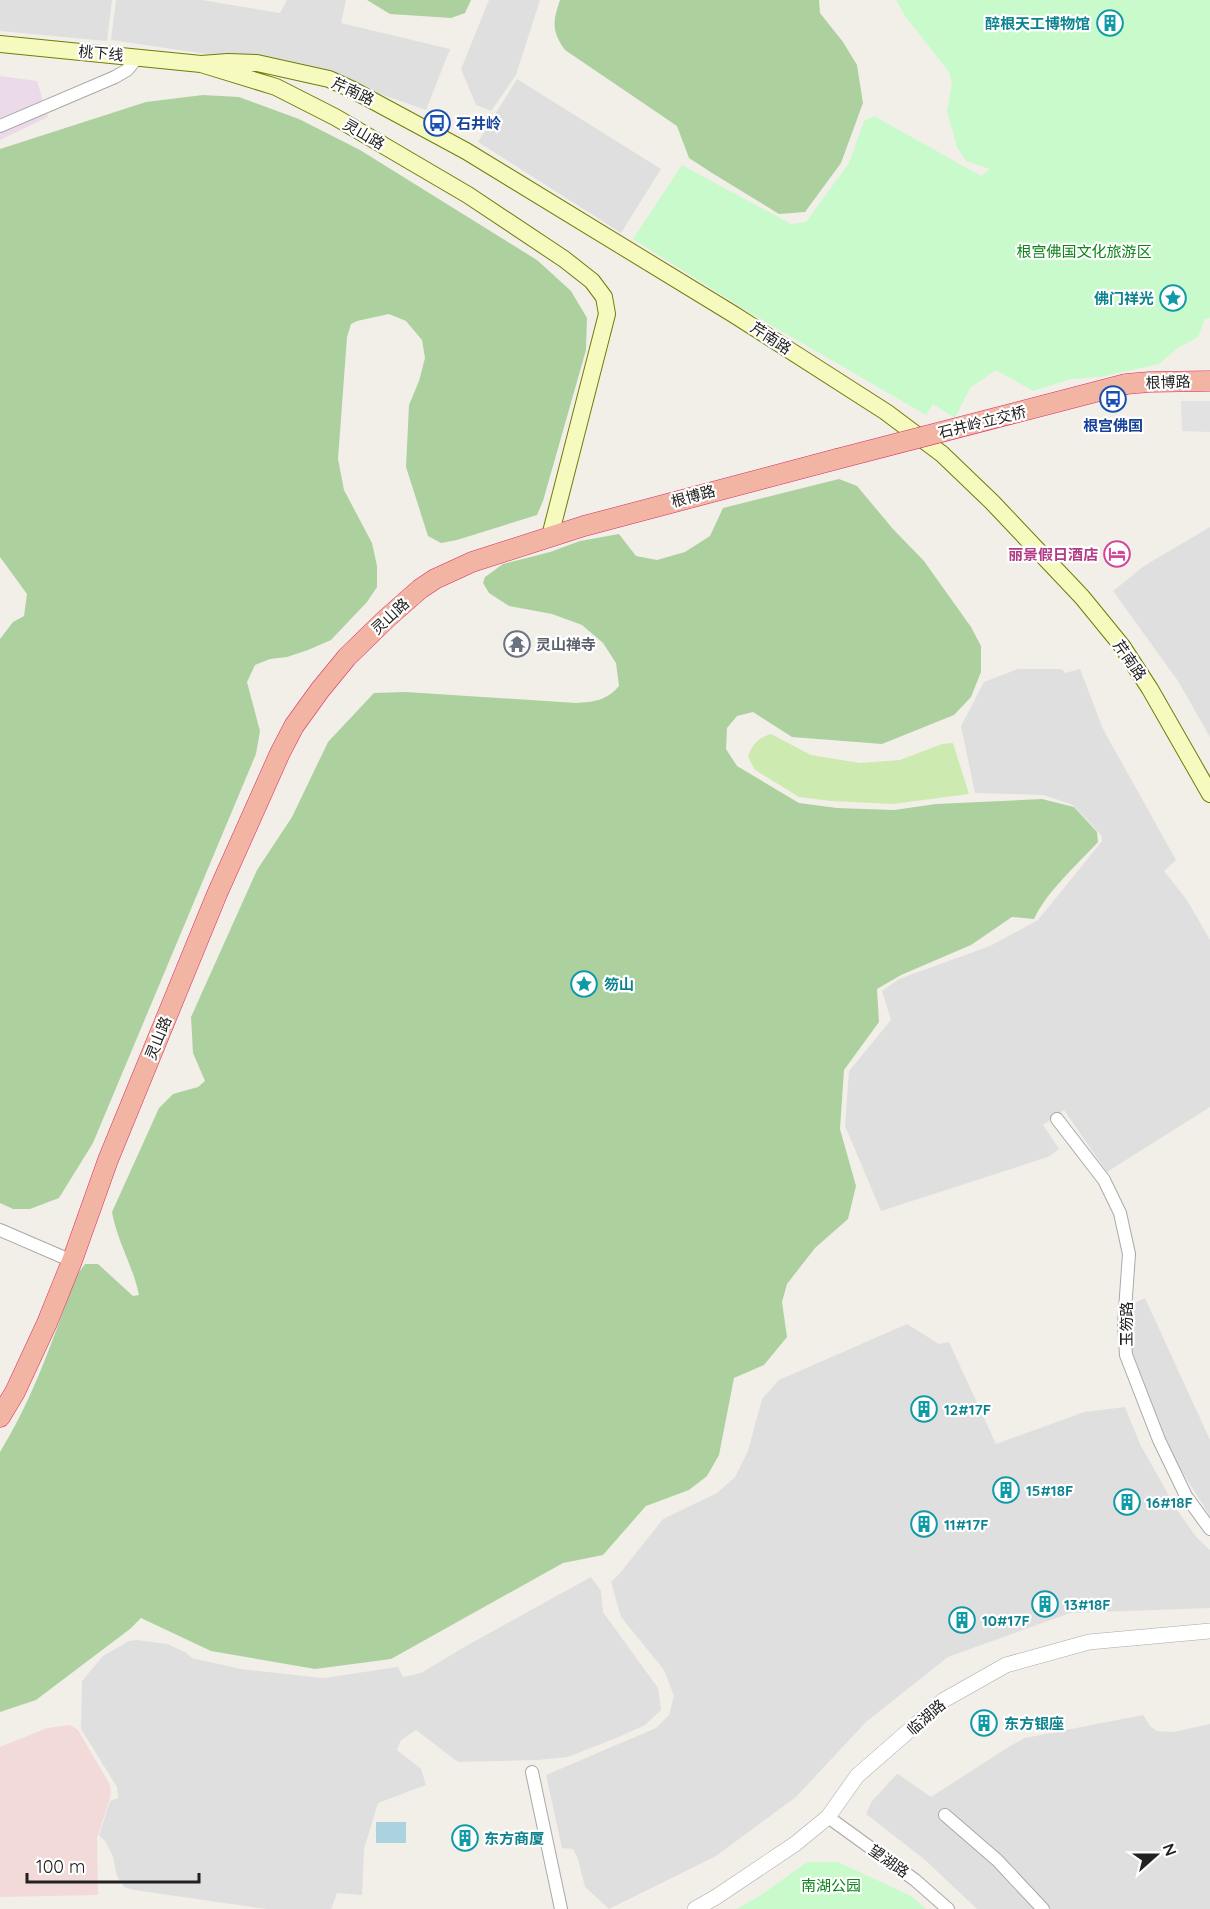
<svg xmlns="http://www.w3.org/2000/svg" width="1210" height="1909" font-family="Quicksand,'Noto Sans SC',sans-serif">
<rect width="100%" height="100%" fill="#f2efe9"/>
<!-- residential -->
<path fill="#e0dfdf" d="M0 0H112L107 41 0 31Z
M116 0H202L280 13 287 0H346L341 23 450 49 426 110 309 69 111 40Z
M489 0H540L516 75 491 111 476 105 461 69Z
M517 79 661 169 621 233 478 142Z
M1210 527V737L1178 681 1113 591 1144 566Z
M1018 669H1062L1065 673 1080 669 1103 729 1176 860 1164 871 1187 900 1210 940V1107L1107 1172 1064 1110 1043 1125 1059 1149 1048 1157 881 1211 845 1126 849 1071 891 1020 882 991 899 979 990 946 1038 920 1102 841 1101 835 1073 805 1044 795 975 793 961 726 984 682Z
M1145 1298 1210 1440V1516L1169 1451 1132 1358 1129 1336 1128 1306Z
M907 1324 939 1344 949 1342 996 1444 1084 1412 1125 1407 1140 1444 1177 1510 1197 1538 1210 1550V1608L1070 1613 948 1657 866 1722 796 1797 716 1856 609 1909 585 1887 578 1859 573 1849 562 1848 546 1775 656 1728 669 1715 674 1696 664 1670 621 1617 611 1582 621 1572 663 1519 717 1493 735 1477 748 1451 762 1399 779 1380Z
M591 1577 601 1591 603 1612 658 1688 661 1710 645 1725 621 1736 568 1757 537 1760 458 1762 416 1730 401 1740 397 1750 421 1769 426 1785 378 1803 364 1849 362 1895 337 1893 331 1909H267L134 1890 124 1887 117 1876 113 1857 106 1842 99 1835 110 1801 118 1798 117 1787 81 1729 82 1681 103 1656 129 1641 137 1640 167 1644 185 1652 192 1658 241 1669 323 1678 398 1667 403 1677 421 1673 466 1646Z
M1143 1715 1150 1726 1157 1731 1173 1732 1210 1724V1909H977L924 1859 866 1814 872 1801 896 1775 898 1774 931 1797 1010 1746 1025 1738Z"/>
<!-- commercial -->
<path fill="#f2dad9" d="M70 1725 78 1730 110 1785 111 1795 97 1838 98 1895 0 1897V1747L47 1728Z"/>
<!-- industrial -->
<path fill="#ebdbe8" d="M0 76 37 81 48 117 0 140Z"/>
<!-- grass -->
<path fill="#cdebb0" d="M771 734 811 755 860 763 900 760 942 744 953 743 969 794 893 804 831 801 799 797 755 770 748 757C752 744 758 738 771 734Z"/>
<!-- forest -->
<path fill="#add19e" d="M367 0H471L465 13 451 18 390 14Z
M560 0H819L820 13 843 42 857 65 863 103 841 163 805 212 779 214 712 173 689 158 677 126 565 50C551 31 553 21 560 0Z
M203 95 239 97 299 119 360 150 537 260 571 291 587 318 586 350 543 501 537 515 457 540 441 543 428 536 406 467 409 405 419 381 425 358 422 340 406 321 389 314 357 321 351 324 347 337 338 459 344 490 372 543 377 566V587L367 602 331 640 308 650 287 657 270 659 255 665 247 682 260 731 256 754 93 1143 59 1198 30 1209H13L0 1203V639L13 622 24 616 27 594 0 557V149L146 102Z
M839 479 857 486 893 529 924 561 971 627 981 646V672L971 697 954 715 882 744 792 737 753 712 737 716 727 728 726 749 737 766 799 803 837 808 894 810 936 804 1042 799 1074 807 1097 832 1098 842C1076 866 1048 890 1034 919L1012 917 971 945 901 975 877 989 879 1022 844 1070 840 1129 856 1186 848 1219 815 1248 787 1284 782 1302 787 1337 764 1365 734 1378 719 1455 707 1476 689 1490 646 1506 603 1555 563 1563 391 1659 315 1669 211 1651 141 1618 130 1629 36 1700 0 1712V1452C34 1397 54 1336 76 1276L85 1264H98L133 1296 139 1295C133 1266 117 1241 112 1212L159 1108 173 1094 198 1087 205 1081 193 1053 191 1017 257 870 292 817 328 742 374 693 406 692 576 703C595 702 607 700 619 686L616 663 603 643 582 625 552 614 509 606 489 593 483 583 485 577 503 564 550 552 580 541 619 534 636 556 657 560 685 552 710 536 723 508Z"/>
<!-- park -->
<path fill="#c8facc" d="M896 0H1210V318L1205 319 1198 337 1178 348 1159 364 1100 377 1071 379 1033 391 996 370 970 388 955 418 933 404 926 415 750 313 633 239 682 165 791 224 806 222 849 163 864 121 874 116 981 176 990 169 966 161 957 147 947 111 952 83 949 72 905 16Z
M807 1862H838L911 1896 926 1909H736L758 1897Z"/>
<!-- parking -->
<path fill="#e2e2e2" d="M1181 401H1210V432L1182 431Z"/>
<!-- water -->
<path fill="#aad3df" d="M376 1822H406V1843H376Z"/>
<g fill="none" stroke-linecap="round" stroke-linejoin="round">
<!-- minor casing -->
<g stroke="#a9a9a9" stroke-width="14">
<path id="minor" d="M0 126 115 77 127 70 138 57
M1057 1119 1104 1180 1120 1213 1129 1254 1124 1324 1126 1355 1159 1440 1186 1496 1210 1529
M0 1230 72 1261
M532 1772 561 1909
M945 1815 997 1860 1043 1909
M828 1817 915 1880 948 1909"/>
</g>
<!-- tertiary casing -->
<g stroke="#a9a9a9" stroke-width="16">
<path id="tertiary" d="M695 1909 716 1897 795 1844 828 1817 857 1776 944 1700 1006 1665 1089 1642 1210 1631"/>
</g>
<!-- secondary casing -->
<g stroke="#707d05" stroke-width="18">
<path id="secondary" d="M0 44 201 64 276 87 335 117 468 195 564 259 592 281 604 297 607 314 550 536
M201 64 228 62 257 63 329 79 351 89 466 151 733 314 886 412 942 454 992 502 1082 597 1122 646 1150 689 1210 794"/>
</g>
<!-- trunk casing -->
<g stroke="#dc2a67" stroke-width="21">
<path id="trunk" d="M1126 384 1149 382 1210 381
M0 1417 15 1392 47 1323 72 1261 108 1160 217 894 280 753 294 726 320 690 347 657 386 619 420 589 435 579 472 562 584 526 837 459"/>
</g>
<!-- minor -->
<use href="#minor" stroke="#fff" stroke-width="12"/>
<!-- tertiary -->
<use href="#tertiary" stroke="#fff" stroke-width="15"/>
<!-- secondary -->
<use href="#secondary" stroke="#f7fabf" stroke-width="16"/>
<!-- trunk -->
<use href="#trunk" stroke="#f2b4a3" stroke-width="20"/>
<!-- trunk-bridge casing -->
<g stroke="#dc2a67" stroke-width="21" stroke-linecap="butt">
<path id="trunk-bridge" d="M837 459 1126 384"/>
</g>
<!-- trunk-bridge -->
<use href="#trunk-bridge" stroke="#f2b4a3" stroke-width="20"/>
</g>
<!-- icons -->
<defs>
<g id="building-ring" transform="scale(1.35)"><circle r="9.5" fill="#fff" stroke="#0f9aa8" stroke-width="1.5"/><path d="M-4-6H4V6H1V3H-1V6H-4ZM-2.5-4.3h1.7v1.8h-1.7ZM.8-4.3h1.7v1.8H.8ZM-2.5-1h1.7V.8h-1.7ZM.8-1h1.7V.8H.8Z" fill="#0f9aa8"/></g>
<g id="bus-ring" transform="scale(1.35)"><circle r="9.5" fill="#fff" stroke="#1a4fb4" stroke-width="1.5"/><path d="M-5-6H5V4H4V6H2V4H-2V6H-4V4H-5ZM-3.5-4V0h7V-4ZM-3.5 1.2v1.5H-2V1.2ZM2 1.2v1.5H3.5V1.2Z" fill="#1a4fb4"/></g>
<g id="sight-ring" transform="scale(1.35)"><circle r="9.5" fill="#fff" stroke="#0f9aa8" stroke-width="1.5"/><path d="M0-6L1.8-2.2L6-1.7L2.9 1.2L3.7 5.4L0 3.3L-3.7 5.4L-2.9 1.2L-6-1.7L-1.8-2.2Z" fill="#0f9aa8"/></g>
<g id="hotel-ring" transform="scale(1.35)"><circle r="9.5" fill="#fff" stroke="#d1479c" stroke-width="1.5"/><path d="M-6-4.5h1.5V1H6V5H4.5V3h-9V5H-6ZM-4 0a1.8 1.8 0 1 1 3.6 0ZM.5 0V-2.5h3Q6-2.5 6 0Z" fill="#d1479c"/></g>
<g id="temple-ring" transform="scale(1.35)"><circle r="9.5" fill="#fff" stroke="#6b7280" stroke-width="1.5"/><path d="M0-6L5-2H3V0L6.5 2.5H4V6H1.5V3h-3V6H-4V2.5H-6.5L-3 0V-2H-5Z" fill="#6b7280"/></g>
</defs>
<g fill-rule="evenodd">
<use href="#building-ring" x="1110" y="23"/>
<use href="#bus-ring" x="437" y="123"/>
<use href="#sight-ring" x="1173" y="298"/>
<use href="#bus-ring" x="1113" y="399"/>
<use href="#hotel-ring" x="1117" y="554"/>
<use href="#temple-ring" x="517" y="644"/>
<use href="#sight-ring" x="584" y="984"/>
<use href="#building-ring" x="924" y="1409"/>
<use href="#building-ring" x="1006" y="1490"/>
<use href="#building-ring" x="1127" y="1502"/>
<use href="#building-ring" x="924" y="1524"/>
<use href="#building-ring" x="1045" y="1604"/>
<use href="#building-ring" x="962" y="1620"/>
<use href="#building-ring" x="984" y="1723"/>
<use href="#building-ring" x="465" y="1838"/>
</g>
<g text-anchor="middle" dominant-baseline="central" stroke-width="4.5" stroke-linejoin="round" paint-order="stroke">
<!-- culture labels -->
<g font-size="15" font-weight="bold" fill="#0d838f" stroke="#fff" text-anchor="start">
<text x="1090" y="23" text-anchor="end">醉根天工博物馆</text>
<text x="1154" y="298" text-anchor="end">佛门祥光</text>
<text x="604" y="984">笏山</text>
<text x="944" y="1409">12#17F</text>
<text x="1026" y="1490">15#18F</text>
<text x="1146" y="1502">16#18F</text>
<text x="944" y="1524">11#17F</text>
<text x="1064" y="1604">13#18F</text>
<text x="982" y="1620">10#17F</text>
<text x="1004" y="1723">东方银座</text>
<text x="484" y="1838">东方商厦</text>
</g>
<!-- street labels -->
<g font-size="15" fill="#222" stroke="#fff">
<text transform="translate(101 53) rotate(5)">桃下线</text>
<text transform="translate(353 91) rotate(25)">芹南路</text>
<text transform="translate(364 134) rotate(30)">灵山路</text>
<text transform="translate(771 338) rotate(33)">芹南路</text>
<text transform="translate(1168 382) rotate(-2)">根博路</text>
<text transform="translate(982 422) rotate(-14)">石井岭立交桥</text>
<text transform="translate(693 496) rotate(-15)">根博路</text>
<text transform="translate(390 616) rotate(-43)">灵山路</text>
<text transform="translate(1130 660) rotate(55)">芹南路</text>
<text transform="translate(158 1038) rotate(-68)">灵山路</text>
<text transform="translate(1126 1324) rotate(-90)">玉笏路</text>
<text transform="translate(926 1717) rotate(-41)">临湖路</text>
<text transform="translate(889 1861) rotate(35)">望湖路</text>
</g>
<!-- transit labels -->
<g font-size="15" font-weight="bold" fill="#164399" stroke="#fff" text-anchor="start">
<text x="456" y="123">石井岭</text>
<text x="1113" y="425" text-anchor="middle">根宫佛国</text>
</g>
<!-- park labels -->
<g font-size="15" fill="#0c8416" stroke="#fff">
<text x="1084" y="251">根宫佛国文化旅游区</text>
<text x="831" y="1885">南湖公园</text>
</g>
<!-- hotel labels -->
<g font-size="15" font-weight="bold" fill="#b23c85" stroke="#fff" text-anchor="end">
<text x="1098" y="554">丽景假日酒店</text>
</g>
<!-- worship labels -->
<g font-size="15" font-weight="bold" fill="#5b616d" stroke="#fff" text-anchor="start">
<text x="536" y="644">灵山禅寺</text>
</g>
</g>
<!-- north arrow -->
<g transform="translate(1156 1855) rotate(69)" stroke="#ffffff" stroke-width="4.5" paint-order="stroke">
<path d="M0-4.5L10 22L0 15L-10 22Z" fill="#222222"/>
<text y="-9" font-size="16" font-weight="bold" text-anchor="middle" fill="#222222">N</text>
</g>
<!-- scale -->
<path d="M27 1873v9h172v-9" fill="none" stroke="#222222" stroke-width="3"/>
<text x="36" y="1873" font-size="18" fill="#222222" stroke="#ffffff" stroke-width="4.5" paint-order="stroke">100 m</text>
</svg>
